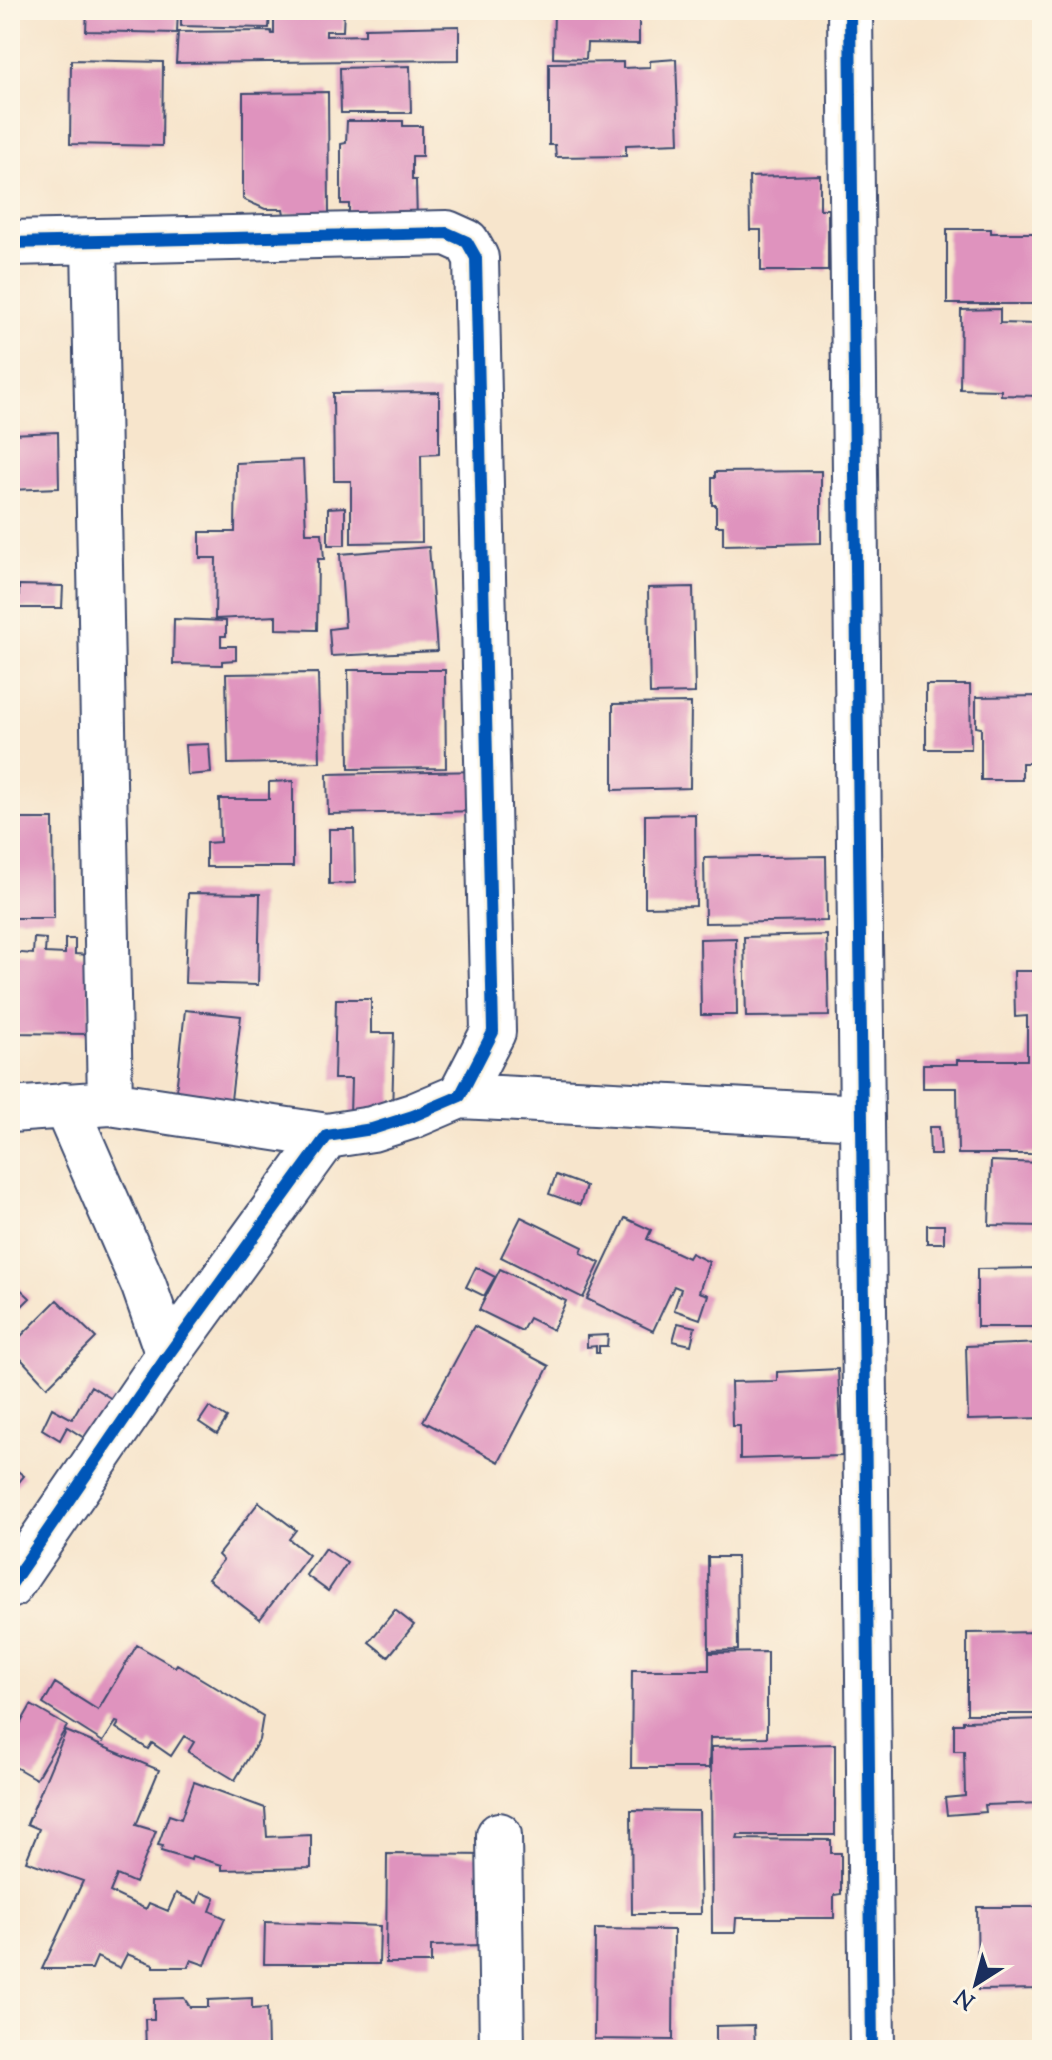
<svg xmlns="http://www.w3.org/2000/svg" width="1052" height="2060" font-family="'Sorts Mill Goudy',serif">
<rect width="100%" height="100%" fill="#fcf5e5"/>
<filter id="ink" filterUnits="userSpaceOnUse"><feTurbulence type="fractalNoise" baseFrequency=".0125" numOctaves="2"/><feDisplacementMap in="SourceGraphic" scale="16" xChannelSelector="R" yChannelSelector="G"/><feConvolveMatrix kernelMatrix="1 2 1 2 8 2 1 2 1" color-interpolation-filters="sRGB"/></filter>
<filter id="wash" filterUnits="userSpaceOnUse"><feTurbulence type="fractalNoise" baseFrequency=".006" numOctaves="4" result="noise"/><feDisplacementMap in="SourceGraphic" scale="32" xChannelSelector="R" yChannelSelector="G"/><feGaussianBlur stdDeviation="1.8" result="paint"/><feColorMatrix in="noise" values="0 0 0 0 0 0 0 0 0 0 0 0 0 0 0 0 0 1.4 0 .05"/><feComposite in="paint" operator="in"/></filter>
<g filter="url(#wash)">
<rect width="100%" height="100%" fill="#f7e5cc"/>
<g id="blocks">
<!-- building -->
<path fill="#df93be" d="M87 10H178L177 33 86 31Z
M181 10H270L269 28 181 26Z
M274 10H344L343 31H326V36L365 35V28L459 26V60L176 63 178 32 271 31 272 34H274Z
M554 10H639V44L587 43 586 59 553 58Z
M676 59 679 143 626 145V156L556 157 555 145H549V63L623 62V68L650 67V61Z
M71 60 163 62 162 146 70 144Z
M410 66 411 113H341L340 68Z
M328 92 329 214H284L283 209H265L243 199V93Z
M347 121H403V126H422V156H412V180H416L417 222 349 216V204H341V144L346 143Z
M820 175V209H828V271H761V230H750L749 177Z
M947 229H991V233H1042V304H947Z
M1000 309V323L1039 324V317H1042V396L1001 395V390L960 389 961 310Z
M439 392V454L421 455 422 542 351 543V481H334L333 393Z
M58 432 59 488 10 490V434Z
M303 460 306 533H322L324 559H318L317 630 276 629V616L215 619 216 558H200V532H235L236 463Z
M821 471V543L723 545V526H716V505H712V478H715V472Z
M345 507V545H328V508Z
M429 547 437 651 331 656 329 629 345 627 340 554Z
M19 585 63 586 62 608H19Z
M693 587 695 693 650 694 648 588Z
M174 619 226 621V636H221V646H236V660L222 661V665L173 664Z
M348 670H445L446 768 349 769Z
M318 673 320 762 228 764 226 674Z
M926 685H970L971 749H926Z
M1042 696V763H1022V780H981V728L976 727V697Z
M691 703 690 788 613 790V704Z
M209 744 211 773 187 775 185 745Z
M483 771 484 811 328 814 327 774Z
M293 781V867H206V843L220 842 219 799H269V782Z
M695 814 696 906 645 907V815Z
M10 819H53L54 918H10Z
M329 829H354L355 883 329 884Z
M826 856 827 921 705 923 704 858Z
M188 893 260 894 258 985 185 983Z
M827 935 829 1016 746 1017 744 937Z
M34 938 46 939 45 953 65 954V939H75V954L90 955 89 1034 10 1033V952L33 954Z
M736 938 737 1015H701L700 939Z
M1014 971H1042V1154H958L957 1088H923V1064H957V1060H1027V1016L1015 1017Z
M336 999H371V1033H394L392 1116 350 1115 351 1079H334Z
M185 1010 241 1016 230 1108 175 1101Z
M929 1127H939L941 1155H930Z
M991 1161 1042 1163V1226L989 1225Z
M556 1175 586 1186 580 1205 549 1194Z
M521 1217 583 1247 581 1253 600 1263 583 1298 501 1257Z
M625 1218 651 1230 647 1239 688 1258 691 1253 709 1262 699 1292 708 1295 700 1319 674 1310 681 1289 674 1286 653 1331 587 1299Z
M927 1225H944V1243H927Z
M476 1267 495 1277 484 1296 466 1287Z
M1042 1268V1327H977V1269Z
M500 1269 566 1301 553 1330 529 1318 522 1331 479 1310Z
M16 1285 30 1298 18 1310 10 1302V1292Z
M57 1300 96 1338 47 1387 10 1347Z
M678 1323 695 1327 691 1345 673 1341Z
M474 1326 549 1366 499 1462 423 1421Z
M608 1335 607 1346H599V1353H596V1346L587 1347V1336Z
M1042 1343V1418L968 1420 966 1346Z
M838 1369 842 1456 740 1459V1426H732L731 1382 777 1381V1372Z
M91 1386 128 1409 95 1445 67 1427 60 1440 42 1429 52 1408 72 1419Z
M209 1407 227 1418 217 1434 199 1422Z
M10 1465 24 1476 10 1493Z
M259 1502 296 1530 289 1539 309 1555 260 1619 208 1579 223 1560 218 1555Z
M325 1548 347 1563 328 1591 306 1575Z
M708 1557H737L738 1650 709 1651Z
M395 1610 414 1625 388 1657 369 1642Z
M1042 1632 1041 1714H967V1633Z
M137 1645 175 1667 177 1664 263 1716 259 1740 235 1780 188 1752 194 1742 184 1736 171 1756 152 1743 148 1749 116 1728 119 1723 116 1722 103 1742 43 1704 55 1683 98 1710Z
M767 1652V1737L710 1738 709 1768H631L632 1670H709V1653Z
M31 1705 67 1726 36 1779 10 1764V1742Z
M1042 1719V1803L985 1805 986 1812 947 1815 945 1798 965 1796 964 1751H954V1724H963V1721Z
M66 1731 159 1770 136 1825 156 1831 135 1883 117 1875 110 1892 146 1909 149 1903 168 1911 176 1893 197 1903 201 1892 215 1898 210 1911 225 1918 205 1965 191 1960 188 1967H153V1964L127 1954 120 1968 97 1957 92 1969H42L83 1881 26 1861 39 1829 27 1824Z
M835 1744V1835H738L737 1839 831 1840V1853H841V1894L834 1895V1918H736L735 1933H712L711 1747Z
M194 1782 265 1808 267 1837 311 1835V1868L222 1870V1865L192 1856 191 1860 161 1851 163 1846 158 1845 169 1815 181 1819Z
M631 1810 699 1811 701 1914H632Z
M387 1854 489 1855V1945L431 1946V1963H386Z
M977 1907H1042V1989L978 1990Z
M265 1922 380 1926 379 1964H264Z
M595 1929 674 1930 673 2040 594 2039Z
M184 1998 190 2007H208V2000L252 1998V2009L267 2008 268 2050H146L145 2019H154V1999Z
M754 2025 755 2050H716V2026Z"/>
</g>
</g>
<g filter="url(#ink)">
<use href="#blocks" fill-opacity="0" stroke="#3c4a6e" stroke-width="2"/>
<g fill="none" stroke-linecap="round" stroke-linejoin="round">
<!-- minor casing -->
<g stroke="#3c4a6e" stroke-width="48">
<path id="minor" d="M850 10 872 2050
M10 243 447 233 467 242 476 258 493 1032 460 1096 413 1116 372 1129 327 1136 168 1355 10 1586
M94 243 110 1103
M460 1096 862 1117
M65 1105 144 1286 168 1355
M10 1110 110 1103 327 1136
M499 1835 502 2050"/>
</g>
<!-- minor -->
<use href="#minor" stroke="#fff" stroke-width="44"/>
<!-- cycleway casing -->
<g stroke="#fcf5e5" stroke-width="17">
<path id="cycleway" d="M850 10 872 2050
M10 243 447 233 467 242 476 258 493 1032 460 1096 413 1116 372 1129 327 1136 168 1355 10 1586"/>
</g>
<!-- cycleway -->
<use href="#cycleway" stroke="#0057b8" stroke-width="12"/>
</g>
</g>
<!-- margin -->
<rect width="1052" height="2060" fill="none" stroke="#fcf5e5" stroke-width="40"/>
<!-- north arrow -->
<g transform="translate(976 1984) rotate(216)" stroke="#fcf5e5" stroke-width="6" paint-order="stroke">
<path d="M0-6L14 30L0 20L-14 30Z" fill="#1b2f5e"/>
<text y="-12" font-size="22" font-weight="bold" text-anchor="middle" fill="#1b2f5e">N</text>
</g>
</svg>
